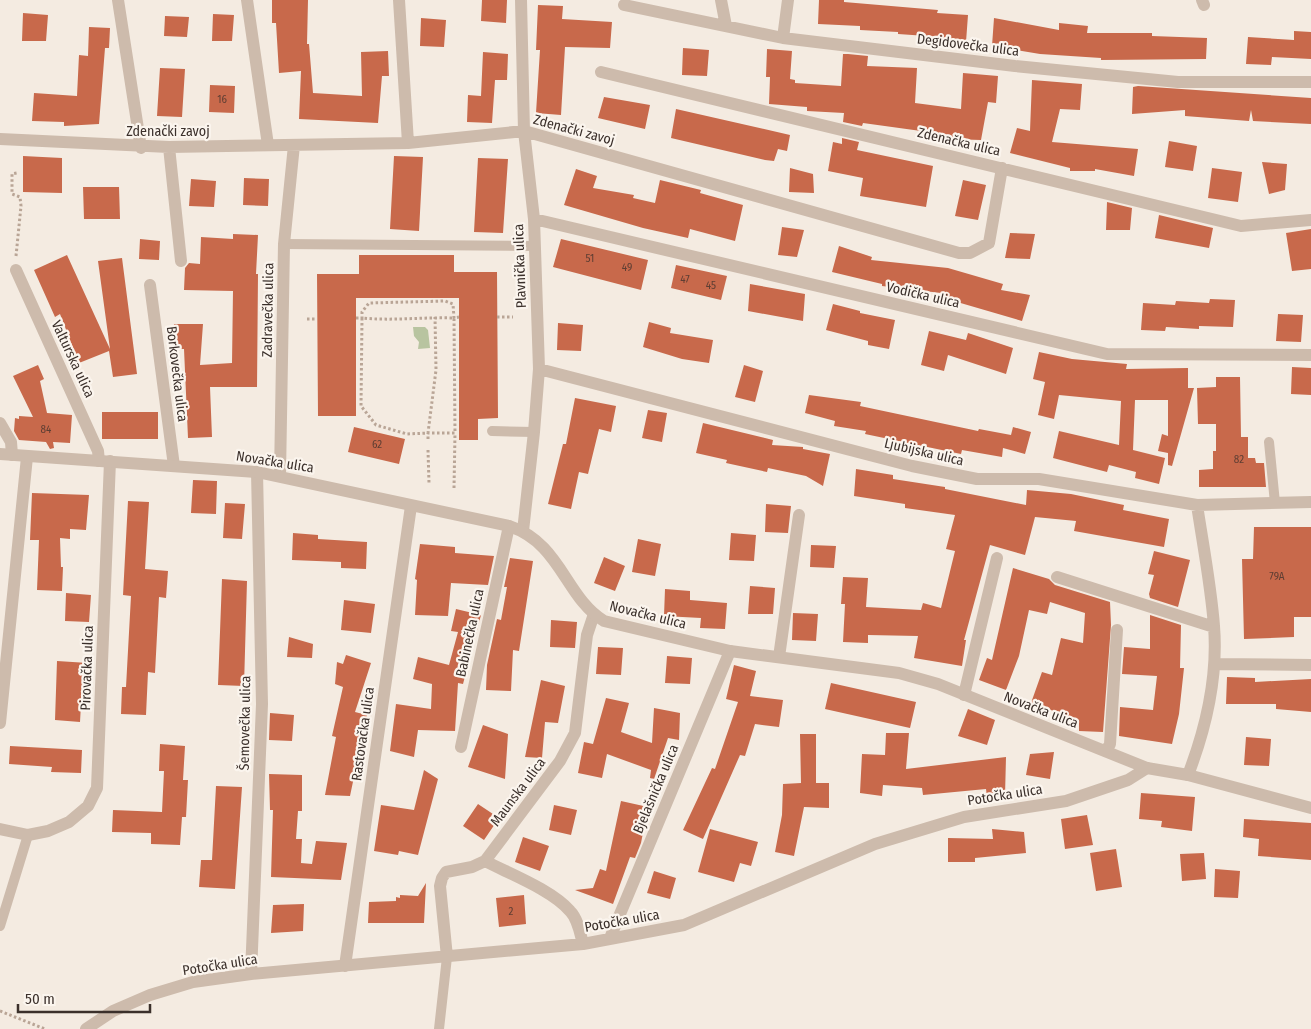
<svg xmlns="http://www.w3.org/2000/svg" width="1311" height="1029" font-family="'Fira Sans Condensed',sans-serif">
<rect width="100%" height="100%" fill="#f4ebe1"/>
<!-- green -->
<path fill="#b8c4a0" d="M413 327H425L428 330 430 348 418 349 419 342 414 336Z"/>
<!-- building -->
<path fill="#c8694b" d="M272 0H308L307 44H309L313 93 362 96 361 52 388 51 389 76H382L378 123 299 119 301 71 279 73 276 23H272Z
M482 0H507L506 23 481 21Z
M819 0H844V2L938 10 937 13 968 15 966 42 941 40V37L898 34V32L860 30V26L818 24Z
M538 5 563 6 562 19 612 22 610 48 565 47 561 115 536 113 540 50H536Z
M23 13 48 15 46 41H22Z
M213 14 234 15 232 41H212Z
M165 16 189 17 187 37 164 36Z
M421 18 446 20 444 47 420 46Z
M994 18 1059 30V23L1088 26 1087 33H1152V36L1207 38 1206 59 1101 60V58L1040 54 992 46Z
M89 27 110 28 109 48H105L99 124 64 126V122L32 121 34 93 77 96 79 55 88 56Z
M1294 31 1311 32V59L1272 57 1271 65 1246 64 1248 37 1294 40Z
M683 48 709 50 707 76 682 75Z
M767 49 792 51 790 79 795 80V83L841 86 843 54H848L868 56 867 66 917 68 915 103 961 109 963 73 998 76 996 103 988 102 981 140 950 139V135L863 123 862 126 843 122 844 113 807 111V107L769 104 770 77H766Z
M483 52 508 54 507 80H495L492 123 467 122 468 95 481 96Z
M160 68 185 69 182 117 157 116Z
M1032 80 1082 84 1080 110 1060 109 1052 142 1138 149 1134 176 1095 169V171H1070V168L1010 153 1017 128 1030 131Z
M210 85 235 86 234 113 209 112Z
M1138 86 1311 98V124L1253 121 1251 110 1249 121 1185 116V110L1132 114 1133 87Z
M604 97 650 105 645 129 598 118Z
M676 109 790 135 787 151 778 149 774 161 765 160 671 138Z
M842 138 859 142 857 150 933 166 926 207 860 196 863 178 828 171 833 142 842 144Z
M1169 141 1197 146 1193 171 1165 167Z
M23 156 62 158V193L23 192Z
M394 156 423 157 419 231 390 229Z
M478 158 508 159 503 233 474 232Z
M1262 162 1287 164 1285 190 1269 194Z
M790 168 813 174 814 193 789 192Z
M1212 168 1242 172 1238 202 1208 198Z
M576 169 597 176 593 188 634 195 633 198 655 203 660 180 701 190 700 193 743 205 735 241 690 229 688 238 643 228 564 205Z
M244 178 269 179 268 206 243 205Z
M191 179 216 181 214 207 189 206Z
M963 180 986 185 978 220 955 216Z
M83 187H119L120 219H84Z
M1107 202 1132 208 1130 230H1106Z
M1159 215 1213 228 1209 248 1155 238Z
M782 227 804 230 797 257 778 255Z
M1311 229V269L1292 271 1286 233Z
M1010 233 1035 234 1030 259 1005 258Z
M233 234 258 235 256 274H258L257 387H210L212 437 188 438 184 349H172L174 324H203L200 365 232 363 233 291 184 290 185 268 189 263 200 264 201 237 233 239Z
M140 239 160 241 159 260 139 259Z
M561 239 648 260 641 290 553 267Z
M839 246 872 257 871 260 948 268 1003 284 1001 290 1030 295 1022 321 940 297 941 293 882 286V284L832 272Z
M67 255 110 349 98 261 122 258 137 374 113 377 109 351 79 363 60 314 55 317 34 270Z
M359 255H454V272H497L498 418 478 419V440H459V298H356V416H318L317 274H359Z
M676 265 727 276 721 300 671 288Z
M750 284 805 294 803 321 748 311Z
M1210 299 1235 300 1233 327 1199 326V329L1166 327 1165 331 1141 330 1143 303 1175 305 1176 301 1209 303Z
M833 304 860 311V313L895 320 889 349 868 345V341L826 330Z
M1278 314 1303 315 1301 342 1276 341Z
M649 322 671 328 670 333 713 340 709 363 682 359 643 347Z
M558 323 583 325 581 351 557 350Z
M929 331 966 340 968 333 1013 348 1006 374 948 355 944 371 921 365Z
M1039 352 1072 359 1127 364 1126 369 1188 368V388H1194L1172 466 1168 465V453L1158 451 1162 434 1168 436V400H1135L1133 450 1165 458 1159 484 1135 478 1136 472 1109 465 1107 472 1053 458 1059 431 1119 445 1121 401 1059 395 1054 419 1038 415 1045 382 1033 379Z
M38 365 44 379 40 381 47 413 72 415 70 443 53 442 54 448 50 449 46 442 19 440 14 431 15 418 19 419V416L33 417 13 376Z
M744 365 763 371 755 402 735 397Z
M1292 367 1311 368V395L1291 394Z
M1216 377H1240L1241 437H1248V458H1255L1256 463H1264L1266 487H1199V470L1213 469V451H1216V424H1198L1197 388 1216 387Z
M809 395 861 402 860 406 978 431 979 429 1011 435 1013 427 1031 432 1025 454 1003 448 1002 457 962 450 961 454 865 434 866 431 834 426 835 421 805 413Z
M575 398 616 406 611 432 599 429 588 474 579 472 571 509 548 504 563 444H566Z
M648 410 667 413 662 442 642 438Z
M102 412H158V439H102Z
M703 423 773 440 772 445 803 447V449L830 454 823 486 806 476 768 468 767 472 726 463 727 460 696 453Z
M354 427 405 439 399 464 348 452Z
M856 469 893 475V479L945 487V489L1026 505 1027 490 1071 494 1124 505 1123 510 1169 519 1164 547 1074 531 1076 521 1035 517 1025 555 990 545 964 640H966L962 666 914 658 918 636 868 635V643L843 642 845 604H841L843 577 868 578 866 607 921 610 923 603 941 608 955 551 946 549 955 515 905 508V504L854 496Z
M193 480 217 481 216 514 191 513Z
M32 493 89 495 86 530 70 529V539L60 538 61 567H63L62 591 37 590 39 540H30Z
M128 501 149 502 145 569 168 571 166 598 159 597 155 673 148 672 146 715 121 714 122 687H126L131 596 123 595Z
M225 503 245 504 242 539 223 538Z
M766 504 791 506 788 533 765 532Z
M1254 527H1311V617H1294V637L1244 639 1242 559H1253Z
M293 533 318 535V539L367 542 366 569 341 568V562L292 560Z
M731 533 756 535 754 561 729 560Z
M638 539 661 544 655 576 632 572Z
M420 544 455 547V553L494 556 488 585 451 583 448 616 415 615 417 580 415 579Z
M811 545 836 546 834 568 810 567Z
M1154 551 1190 560 1178 607 1150 598 1149 594 1154 575 1148 574Z
M604 557 625 566 615 591 594 583Z
M510 558 533 561 519 651 513 650 511 691 486 690 487 665 497 619 501 620 507 587H504Z
M1013 568 1049 579 1055 585 1110 602 1111 625 1103 732 1079 731V720L1031 703 1042 672 1052 675 1061 638 1083 643 1085 613 1050 602 1047 614 1029 610 1019 656 1006 690 979 680 987 658 992 660Z
M222 579 247 581 244 686 218 685Z
M750 586 775 588 773 614H748Z
M665 589 690 591V600L727 603 725 629 700 628 701 618 664 616Z
M66 593 91 595 89 622 65 621Z
M344 600 375 604 371 633 341 630Z
M456 609 481 615 463 684 458 683 455 731 418 730 414 757 390 751 396 704 431 709 432 684 413 679 418 657 449 665 458 632 451 631Z
M793 613 818 614 816 641 792 640Z
M1150 615 1181 625 1180 668H1184L1179 714 1172 744 1119 736 1120 707 1153 710 1157 676 1122 674 1124 647 1150 649Z
M551 620 577 622 575 648 550 647Z
M289 637 313 644 312 658 287 657Z
M598 647 623 648 621 675 596 674Z
M346 655 371 663 355 712 367 715 350 796 325 795 336 737 332 736 343 687 335 684 337 662 343 664Z
M667 656 692 658 690 684 665 683Z
M57 661 88 663 86 686H82L80 722 55 720Z
M734 665 756 671 750 696 783 700 779 727 755 724 745 756 740 755 703 839 683 830 712 768 715 769 738 702 726 699Z
M1227 677 1255 678V682L1311 679V712L1276 709V704H1226Z
M541 680 565 686 558 723 545 722 542 758 525 757Z
M831 683 916 702 910 728 825 709Z
M606 698 629 703 621 732 652 743 654 708 680 713 679 740 668 738 654 779 650 778 651 770 607 754 602 778 578 773 584 742 593 744Z
M968 709 995 720 987 745 958 736Z
M270 713 294 715 292 741 269 740Z
M483 725 508 734 505 779 468 767Z
M886 733H909L906 769 1006 757 1005 796 987 797 986 789 923 795 922 788 883 785 882 796 860 793 862 754 885 755Z
M800 734H816V783H829V808L804 807 794 856 775 852 782 815 783 784 801 783Z
M1246 737 1271 739 1269 766 1244 765Z
M160 744 185 746 183 780H188L186 817H182L180 845 151 844V833L112 832 113 810 162 812 164 771H159Z
M10 746 82 750 81 773 51 772 52 767 9 764Z
M1054 752 1050 779 1026 775 1030 754Z
M424 770 438 779 418 855 399 851 398 855 374 851 381 805 414 810Z
M269 774 302 775V811H298L296 839H302L301 863 312 864 316 841 347 843 341 880 271 877 273 810H270Z
M216 786 242 787 235 889 199 887 201 860H212Z
M1141 793 1195 797 1192 831 1161 827 1162 821 1139 819Z
M621 801 648 807 641 843 635 858 630 857 613 904 575 890 593 888 600 869 606 871Z
M478 804 499 818 484 840 463 826Z
M554 805 577 810 571 835 549 830Z
M1087 815 1093 845 1065 849 1061 819Z
M1244 819 1311 823V860L1258 856 1259 839 1243 837Z
M710 829 758 842 751 866 740 863 734 882 698 872Z
M992 829 1024 832 1026 853 975 858V862H948V838L993 839Z
M523 837 549 846 540 871 515 862Z
M1116 849 1122 887 1096 891 1090 853Z
M1204 853 1206 879 1182 881 1180 854Z
M1215 869 1240 871 1238 898 1214 897Z
M654 871 676 878 670 899 647 893Z
M426 883 424 923H368L369 902 396 901V897L400 898V895L418 896Z
M524 895 526 924 499 927 496 898Z
M304 904 303 931 271 933 273 905Z"/>
<g fill="none" stroke-linecap="round" stroke-linejoin="round">
<!-- path -->
<path stroke="#b9a596" stroke-width="3" stroke-dasharray="2.5 2.5" stroke-linecap="butt" d="M16 256 21 206 20 197 12 194V174L17 173
M497 317H513
M356 318H362V312L369 303 445 301 453 304 454 318 459 317
M307 319H317
M428 439V433H455L454 318C423 317 392 321 362 318L361 406 376 425 407 434 428 433 436 370 435 317
M428 450 429 483
M454 488 455 433
M0 1011 45 1029"/>
<!-- service -->
<path stroke="#cdbbac" stroke-width="10" d="M284 244 533 246
M492 431 534 432
M1269 442 1275 503
M0 926 28 835
M439 1029 447 957"/>
<!-- minor -->
<path stroke="#cdbbac" stroke-width="12" d="M118 0 141 148
M247 0 268 145
M399 0 408 143
M521 0 524 131 534 219 539 369 534 432 523 531
M721 0 726 26
M1202 0 1204 5
M624 5 783 38 1015 66 1178 82H1311
M783 38 788 0
M601 72 1241 226 1311 220
M0 139 169 147 408 143 524 131 959 253H970L989 243 1002 168
M169 147 181 261
M534 219 1107 354 1311 355
M16 270 98 451 99 461
M150 285 174 466
M539 369 912 466 977 479H1039L1197 505 1311 502
M0 423 11 442 12 455
M280 475 284 244 294 145
M1057 577 1214 627
M779 657 799 515
M1214 664 1311 665
M964 695 997 558
M0 723 27 457
M461 747 509 526
M1106 751 1110 744 1117 630
M1188 775C1206 728 1218 676 1214 626 1211 586 1203 545 1197 505
M0 829 28 835 48 831 69 822 88 806 97 788 110 461
M485 861C510 874 552 890 570 911 578 919 580 933 583 944
M610 938 730 651
M447 957 440 886 442 878 446 872 472 867 485 861 560 761 575 733 587 635 594 614
M345 966 411 506
M251 974 262 704 257 472
M86 1029 113 1011 150 995 193 982 251 974 583 944 684 925 875 844 964 817 1066 801 1128 780 1147 768"/>
<!-- tertiary -->
<path stroke="#cdbbac" stroke-width="12" d="M0 454 257 472 509 526C561 543 565 597 604 621L730 651 899 673 938 684 1147 768 1188 775 1311 808"/>
</g>
<g text-anchor="middle" dominant-baseline="central" stroke-width="4.5" stroke-linejoin="round" paint-order="stroke">
<!-- number labels -->
<g font-size="11" fill="#5e3e33">
<text x="222" y="99">16</text>
<text x="590" y="258">51</text>
<text x="627" y="267">49</text>
<text x="685" y="279">47</text>
<text x="711" y="285">45</text>
<text x="46" y="429">84</text>
<text x="377" y="444">62</text>
<text x="1239" y="459">82</text>
<text x="1277" y="576">79A</text>
<text x="511" y="911">2</text>
</g>
<!-- street labels -->
<g font-size="14" fill="#3b302b" stroke="#fbf5ee">
<text transform="translate(968 45) rotate(7)">Degidovečka ulica</text>
<text transform="translate(574 130) rotate(15)">Zdenački zavoj</text>
<text x="168" y="131">Zdenački zavoj</text>
<text transform="translate(959 142) rotate(13)">Zdenačka ulica</text>
<text transform="translate(520 266) rotate(-92)">Plavnička ulica</text>
<text transform="translate(923 295) rotate(13)">Vodička ulica</text>
<text transform="translate(268 310) rotate(-89)">Zadravečka ulica</text>
<text transform="translate(73 359) rotate(65)">Valturska ulica</text>
<text transform="translate(177 374) rotate(83)">Borkovečka ulica</text>
<text transform="translate(924 452) rotate(13)">Ljubijska ulica</text>
<text transform="translate(275 462) rotate(9)">Novačka ulica</text>
<text transform="translate(648 615) rotate(14)">Novačka ulica</text>
<text transform="translate(470 633) rotate(-78)">Babinečka ulica</text>
<text transform="translate(87 668) rotate(-88)">Pirovačka ulica</text>
<text transform="translate(1041 710) rotate(21)">Novačka ulica</text>
<text transform="translate(245 723) rotate(-89)">Šemovečka ulica</text>
<text transform="translate(363 734) rotate(-82)">Rastovačka ulica</text>
<text transform="translate(656 789) rotate(-67)">Bjelašnička ulica</text>
<text transform="translate(518 792) rotate(-53)">Maunska ulica</text>
<text transform="translate(1005 795) rotate(-9)">Potočka ulica</text>
<text transform="translate(622 921) rotate(-10)">Potočka ulica</text>
<text transform="translate(220 965) rotate(-9)">Potočka ulica</text>
</g>
</g>
<!-- scale -->
<path d="M18 1004v8h132v-8" fill="none" stroke="#3b302b" stroke-width="2.5"/>
<text x="25" y="1004" font-size="15" fill="#3b302b" stroke="#fbf5ee" stroke-width="4" paint-order="stroke">50 m</text>
</svg>
